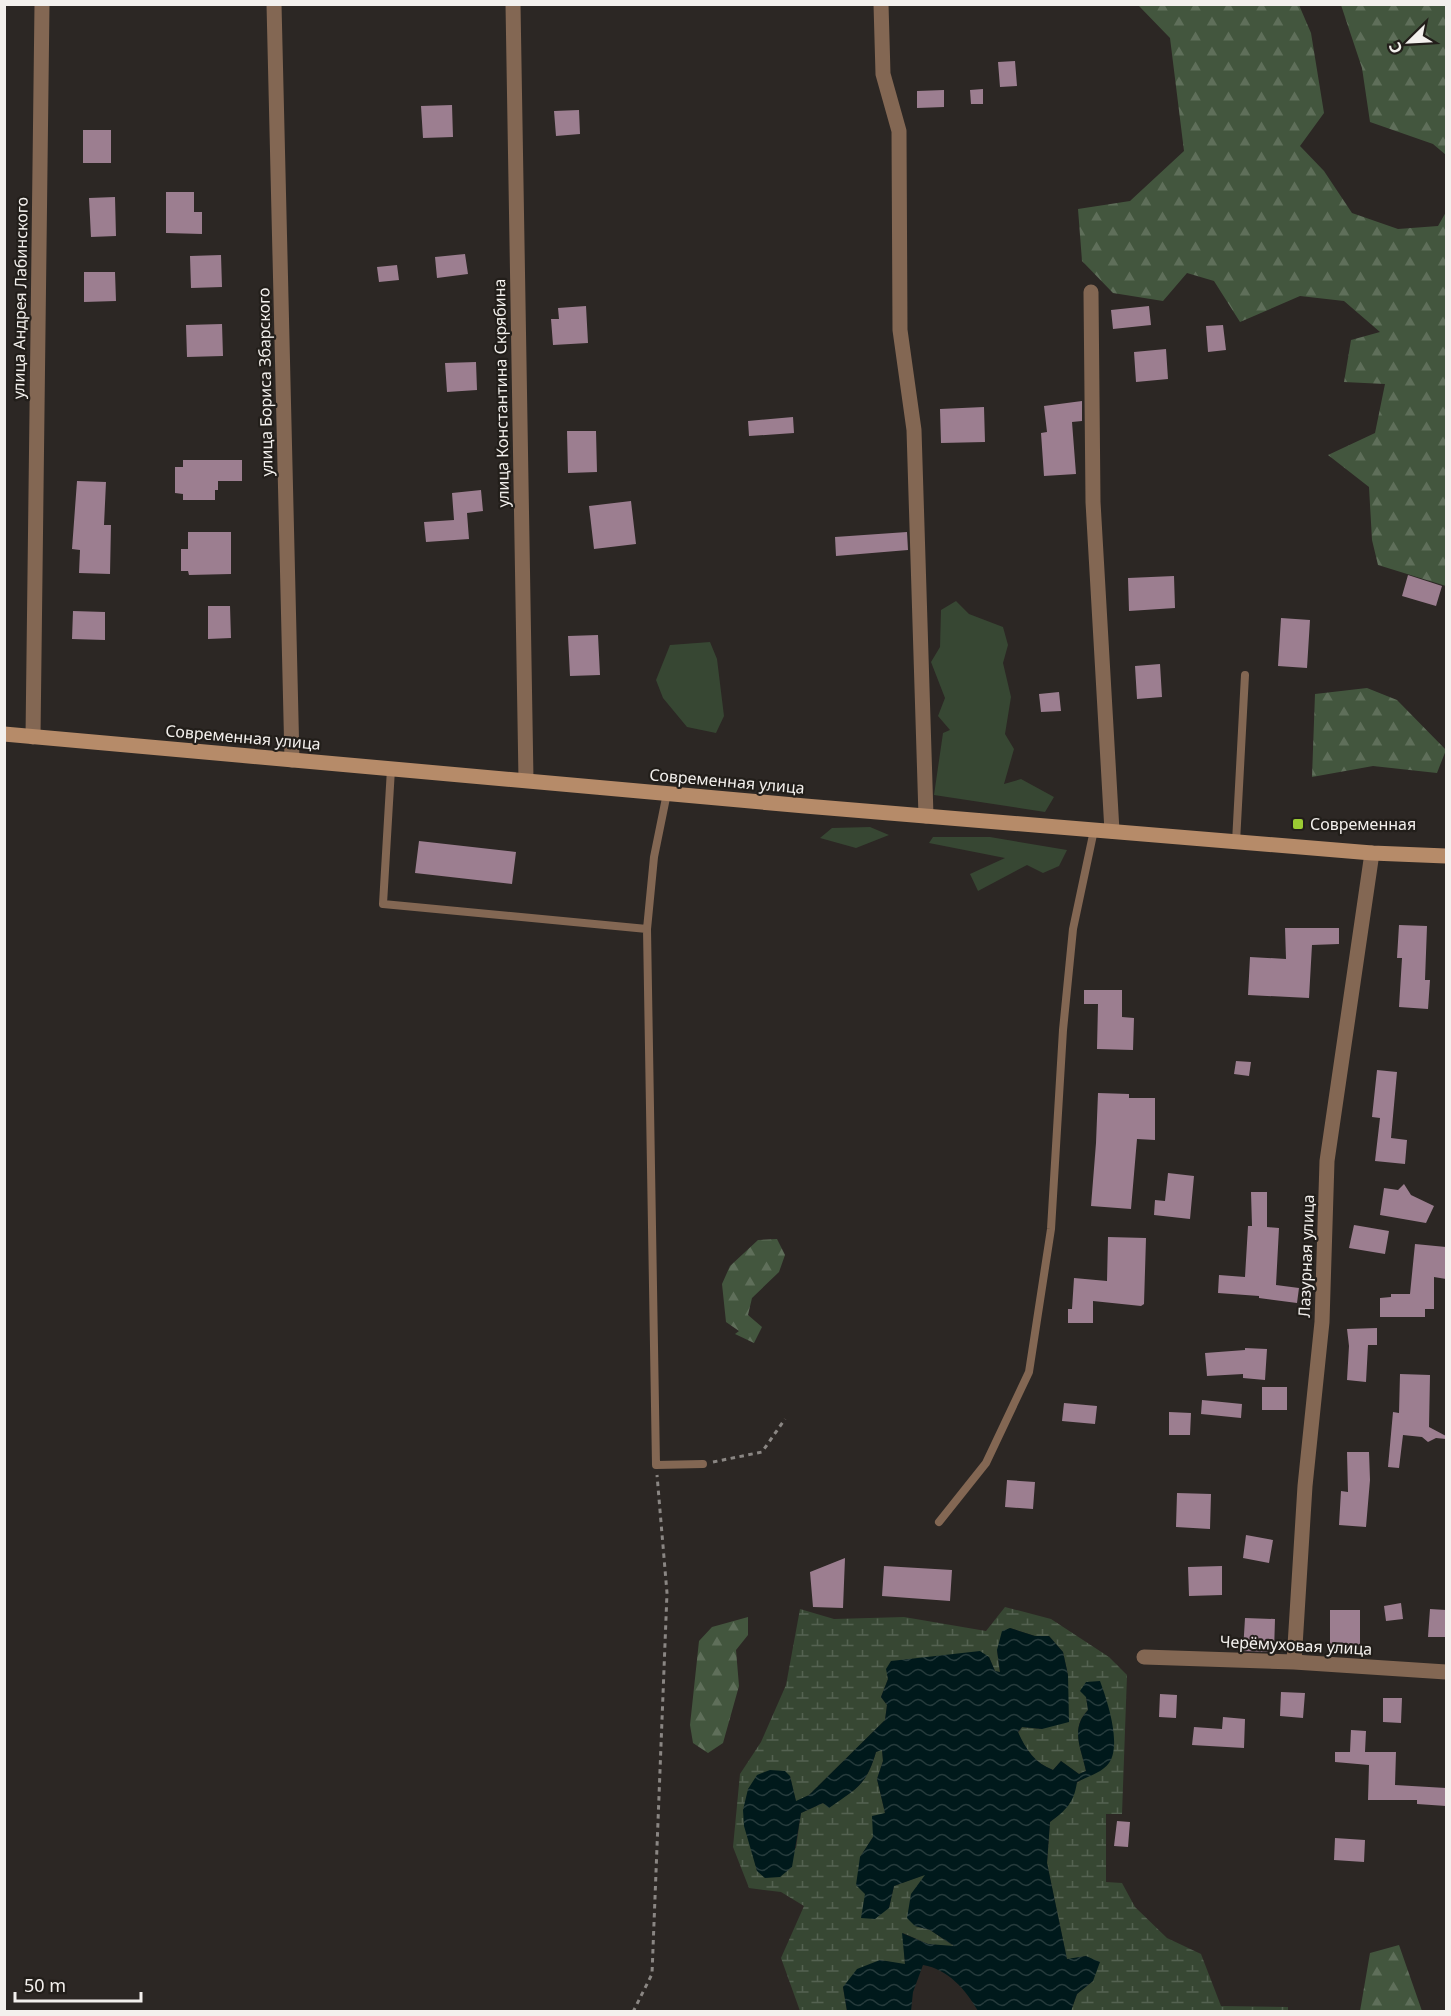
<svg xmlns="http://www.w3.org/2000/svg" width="1451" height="2016" font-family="'Noto Sans',sans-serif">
<defs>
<pattern id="forest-firs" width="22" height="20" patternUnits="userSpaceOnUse" patternTransform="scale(1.5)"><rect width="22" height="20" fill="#43563e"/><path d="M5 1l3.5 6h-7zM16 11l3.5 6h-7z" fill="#5f6f5a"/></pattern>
<pattern id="wetland-marsh" width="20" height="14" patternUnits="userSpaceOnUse" patternTransform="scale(1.5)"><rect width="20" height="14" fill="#374733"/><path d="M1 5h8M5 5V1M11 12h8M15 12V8" fill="none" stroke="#546251"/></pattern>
<pattern id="water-waves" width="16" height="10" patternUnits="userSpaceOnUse" patternTransform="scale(1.5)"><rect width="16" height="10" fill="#00191b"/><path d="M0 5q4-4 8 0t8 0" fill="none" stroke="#263b3c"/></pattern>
</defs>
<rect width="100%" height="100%" fill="#2c2724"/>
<!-- grass -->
<path fill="#374733" d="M956 601 969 614 1003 627 1008 645 1003 663 1011 697 1005 734 1014 749 1004 784 1021 779 1054 797 1045 812 934 795 943 733 950 730 938 716 945 698 931 662 940 647 941 610Z
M710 642 717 659 724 716 716 733 687 727 663 698 656 680 670 645Z
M870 827 889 835 856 848 820 838 832 828Z
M933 837H990L1067 850 1059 866 1043 873 1027 865 978 891 970 874 1005 858 929 843Z"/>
<!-- forest -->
<path fill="url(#forest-firs)" d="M1138 5H1299L1311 33 1324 113 1300 146 1324 171 1352 213 1398 229 1438 226 1446 212V586L1378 565 1372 540 1369 487 1328 455 1375 433 1385 384 1344 382 1351 340 1380 332 1344 301 1300 296 1240 322 1214 281 1187 273 1163 301 1113 293 1082 261 1078 209 1130 201 1184 151 1170 38Z
M1341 5H1446V155L1433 144 1370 122 1362 68Z
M1367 688 1397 700 1446 750 1437 773 1373 766 1312 777 1315 694Z
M777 1239 785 1255 779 1272 752 1298 748 1315 762 1327 754 1343 735 1334 739 1331 726 1322 722 1284 730 1266 758 1240Z
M748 1617V1635L736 1650 739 1686 723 1743 708 1753 693 1743 690 1725 699 1641 712 1627Z
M1399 1945 1422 2011H1360L1370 1953Z"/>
<!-- wetland -->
<path fill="url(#wetland-marsh)" d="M1005 1607 1051 1619 1109 1657 1127 1675 1122 1814H1106V1882L1122 1883 1135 1907 1167 1938 1201 1954 1221 2006 1288 2007V2011H1071L1077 1994 1093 1981 1086 1956 1067 1960 1047 1863 1050 1822C1067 1810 1065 1797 1077 1783 1081 1779 1102 1768 1109 1762L1086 1697 1088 1710C1070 1728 1081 1748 1086 1771L1079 1774 1061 1761 1053 1770C1035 1763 1026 1750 1018 1733L1022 1727 1042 1729 1068 1675 1063 1652 1049 1636H1035L1010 1628 997 1650 1000 1673 995 1671 989 1657 887 1669 888 1679 881 1697 887 1705 885 1720 809 1795 796 1802 790 1776 752 1848 757 1871 796 1848 801 1813 823 1803 829 1807C857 1788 866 1786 876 1752L882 1749 883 1761 877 1779 885 1813 873 1837 860 1857 889 1908 894 1886 926 1874 915 1926 930 1930 955 1947 928 1944 903 1933 905 1965 880 1960 843 1987 847 2011H800L781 1958 804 1906 781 1892 749 1888 733 1847 740 1774 761 1742 786 1685 800 1609 834 1619 904 1617 986 1631Z"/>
<!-- water -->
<path fill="url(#water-waves)" d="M1010 1628 1035 1636H1049L1063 1652 1068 1675 1069 1722 1042 1729 1022 1727 1018 1732C1026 1750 1035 1763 1053 1770L1061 1761 1079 1774 1086 1771C1081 1748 1070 1729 1088 1710L1086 1697 1080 1691 1086 1682 1100 1681C1107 1700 1122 1744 1109 1763 1103 1772 1087 1777 1077 1782 1074 1803 1066 1810 1050 1822L1047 1863 1067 1959 1086 1956 1100 1962 1093 1981 1077 1994 1071 2011H978C966 1990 948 1969 923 1965L913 1992 911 2011H847L843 1987 857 1969 880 1960 905 1964 902 1933 928 1944 954 1946 930 1930 915 1926 907 1918 911 1894 925 1875 894 1886 889 1908 875 1919 861 1918 865 1894 856 1885 860 1857 873 1837 872 1816 885 1813 877 1779 883 1761 882 1750 876 1752C866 1786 857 1788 829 1808L823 1803 801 1813 792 1867 780 1877 765 1878 757 1871 744 1826 743 1810 748 1789 757 1775 770 1770 785 1771 790 1776 796 1801 809 1795 885 1720 887 1705 881 1697 888 1679 886 1669 891 1661 980 1651 989 1657 995 1671 1000 1672 997 1650 1002 1631Z"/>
<!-- building -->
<path fill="#9c7e90" d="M1015 61 1017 86 1000 87 998 62Z
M983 89V104H971L970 90Z
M944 90V107L917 108V91Z
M452 105 453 137 423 138 421 106Z
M579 110 580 134 556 136 554 111Z
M83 130H111V163H83Z
M166 192H194V212H202V234L166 233Z
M115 197 116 236 91 237 89 198Z
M465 254 468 274 437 278 435 257Z
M221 255 222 287 191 288 190 256Z
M397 265 399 280 379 282 377 267Z
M84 272H115L116 301 84 302Z
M586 306 588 343 553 345 551 319H559L558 308Z
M1149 306 1151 325 1113 329 1111 310Z
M222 324 223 356 187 357 186 325Z
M1223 325 1226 350 1208 352 1206 326Z
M1166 349 1168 379 1136 382 1134 352Z
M476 362 477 390 447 392 445 363Z
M1082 401V421L1072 422 1076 474 1044 476 1041 433 1047 432 1044 406Z
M984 407 985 442 941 443 940 409Z
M793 417 794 433 749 436 748 421Z
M567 431H596L597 472 568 473Z
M183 460H242V481H218V490H215V500H183V494L175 493V467H183Z
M77 481 106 482 104 525H111L110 574 79 573 80 550 72 549Z
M481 490 483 511 467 513 469 539 426 542 424 522 454 520 452 493Z
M631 501 636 544 594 549 589 506Z
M188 532H231V574L189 575 188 571H181V549H188Z
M907 532 908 550 836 556 835 537Z
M1408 575 1442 586 1436 606 1402 596Z
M1174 576 1175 608 1129 611 1128 578Z
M208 606H230L231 638 208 639Z
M73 611 105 612V640L72 639Z
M1281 618 1310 620 1307 668 1278 666Z
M598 635 600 675 570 676 568 636Z
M1160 664 1162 697 1137 699 1135 666Z
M1059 692 1061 711 1041 712 1039 694Z
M419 841 516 852 512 884 415 873Z
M1399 925 1427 926 1425 980H1430L1428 1009 1399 1007 1402 958H1397Z
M1285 928H1339V944L1312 945 1309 998 1248 995 1250 957 1286 959Z
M1084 990H1122V1017L1134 1018 1133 1050 1097 1049 1098 1004H1084Z
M1236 1061 1251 1062 1249 1076 1234 1074Z
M1377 1070 1397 1072 1391 1138 1407 1140 1405 1164 1375 1161 1380 1118 1372 1117Z
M1098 1093 1129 1094V1098H1155V1140L1137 1139 1131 1209 1091 1206 1096 1143Z
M1168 1173 1194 1176 1190 1219 1154 1215 1155 1200 1165 1201Z
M1404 1184 1411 1195 1434 1206 1426 1223 1380 1215 1384 1188 1398 1190Z
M1251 1192H1267V1227L1279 1228 1276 1285 1299 1288 1297 1303 1259 1298V1296L1218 1293 1219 1275 1245 1277 1248 1226H1252Z
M1354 1225 1389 1231 1385 1254 1349 1248Z
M1108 1237 1146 1238 1144 1304 1141 1306 1093 1301V1323H1068V1309H1072L1074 1278 1107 1281Z
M1415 1244 1446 1247V1279L1434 1277V1309H1425V1317H1380V1298L1391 1297V1294H1410Z
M1377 1328V1345H1368L1366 1382 1347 1380 1349 1346 1347 1329Z
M1245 1348 1267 1349 1265 1380 1243 1378V1374L1207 1376 1205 1353 1245 1350Z
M1400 1374 1430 1375 1429 1427 1446 1436V1439L1436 1438 1428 1442 1422 1437 1403 1435 1399 1468 1388 1467 1393 1412 1399 1413Z
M1262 1387H1287V1410H1262Z
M1202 1400 1242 1404 1241 1418 1201 1414Z
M1064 1403 1097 1406 1095 1424 1062 1421Z
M1169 1412 1191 1413 1190 1435H1169Z
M1347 1452H1369L1370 1480 1366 1527 1339 1525 1341 1491 1348 1492Z
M1007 1480 1035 1482 1033 1509 1005 1507Z
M1177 1493 1211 1494 1210 1529 1176 1527Z
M1246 1535 1273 1540 1269 1563 1243 1558Z
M845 1558 843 1608 813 1607 810 1572Z
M884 1566 952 1570 950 1601 882 1596Z
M1222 1566V1595L1189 1596 1188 1567Z
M1401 1603 1403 1619 1386 1621 1384 1606Z
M1430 1609 1446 1610V1637H1428Z
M1330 1610H1360V1647L1330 1648Z
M1245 1618 1275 1619 1274 1652 1243 1651Z
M1281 1692 1305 1693 1303 1718 1280 1716Z
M1160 1694 1177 1695 1176 1718 1159 1717Z
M1383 1698H1402L1401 1723 1383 1722Z
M1223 1717 1245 1719 1244 1748 1192 1745 1194 1727 1222 1729Z
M1351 1730 1366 1731 1365 1752H1396L1395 1785 1446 1788V1806L1417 1804V1800H1368L1369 1765 1335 1762V1752H1350Z
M1117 1821 1130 1822 1128 1847 1114 1846Z
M1335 1838 1365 1840 1364 1862 1334 1860Z"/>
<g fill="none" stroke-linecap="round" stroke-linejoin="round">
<!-- path -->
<path stroke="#8a8683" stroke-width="3" stroke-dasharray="4.5 4.5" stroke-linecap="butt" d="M713 1462 762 1452 785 1419
M633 2012 652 1974 667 1593 657 1475"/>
<!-- lane -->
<path stroke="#836753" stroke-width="8" d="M391 769 383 904 647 929
M667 793 654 857 647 929 656 1465 703 1464
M1236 842 1245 675
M939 1522 986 1463 1029 1372 1051 1229 1063 1030 1073 929 1094 830"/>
<!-- street -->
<path stroke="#836753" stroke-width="15" d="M274 4 292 760
M513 4 526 780
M881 4 883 74 899 131 900 330 914 430 926 816
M1091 292 1093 502 1112 831
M33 737 42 4
M1144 1657 1294 1662 1446 1672
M1294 1662 1305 1486 1322 1322 1327 1161 1372 853"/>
<!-- secondary -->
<path stroke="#b68b69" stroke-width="15" d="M4 734 805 806 1372 853 1446 856"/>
</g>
<!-- markers -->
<rect fill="#9bcb33" stroke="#221e1a" stroke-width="2" x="1292" y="818" width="12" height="12" rx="3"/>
<g text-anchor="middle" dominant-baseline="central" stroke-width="4.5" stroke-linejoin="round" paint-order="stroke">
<!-- street labels -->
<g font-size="16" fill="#f3f0ed" stroke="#221e1a">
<text transform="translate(20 298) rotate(-89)">улица Андрея Лабинского</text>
<text transform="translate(265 382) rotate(-91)">улица Бориса Збарского</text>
<text transform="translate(501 393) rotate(-91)">улица Константина Скрябина</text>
<text transform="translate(243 737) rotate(5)">Современная улица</text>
<text transform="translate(727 781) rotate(5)">Современная улица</text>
<text transform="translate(1306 1256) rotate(-88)">Лазурная улица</text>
<text transform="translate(1296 1645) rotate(3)">Черёмуховая улица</text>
</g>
<!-- poi labels -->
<g font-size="16" fill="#f3f0ed" stroke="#221e1a" text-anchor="start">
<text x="1310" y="824">Современная</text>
</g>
</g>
<!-- border -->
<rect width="1451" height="2016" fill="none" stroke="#f3f0ed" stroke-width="12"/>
<!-- north arrow -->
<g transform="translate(1409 42) rotate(246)" stroke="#221e1a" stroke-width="4.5" paint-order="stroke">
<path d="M0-4.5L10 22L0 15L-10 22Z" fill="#f3f0ed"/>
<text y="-9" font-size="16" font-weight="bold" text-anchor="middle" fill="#f3f0ed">С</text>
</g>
<!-- scale -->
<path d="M15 1992v9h126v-9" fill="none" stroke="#f3f0ed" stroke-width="3"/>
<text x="24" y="1992" font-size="18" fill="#f3f0ed" stroke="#221e1a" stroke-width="4.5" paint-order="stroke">50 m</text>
</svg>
